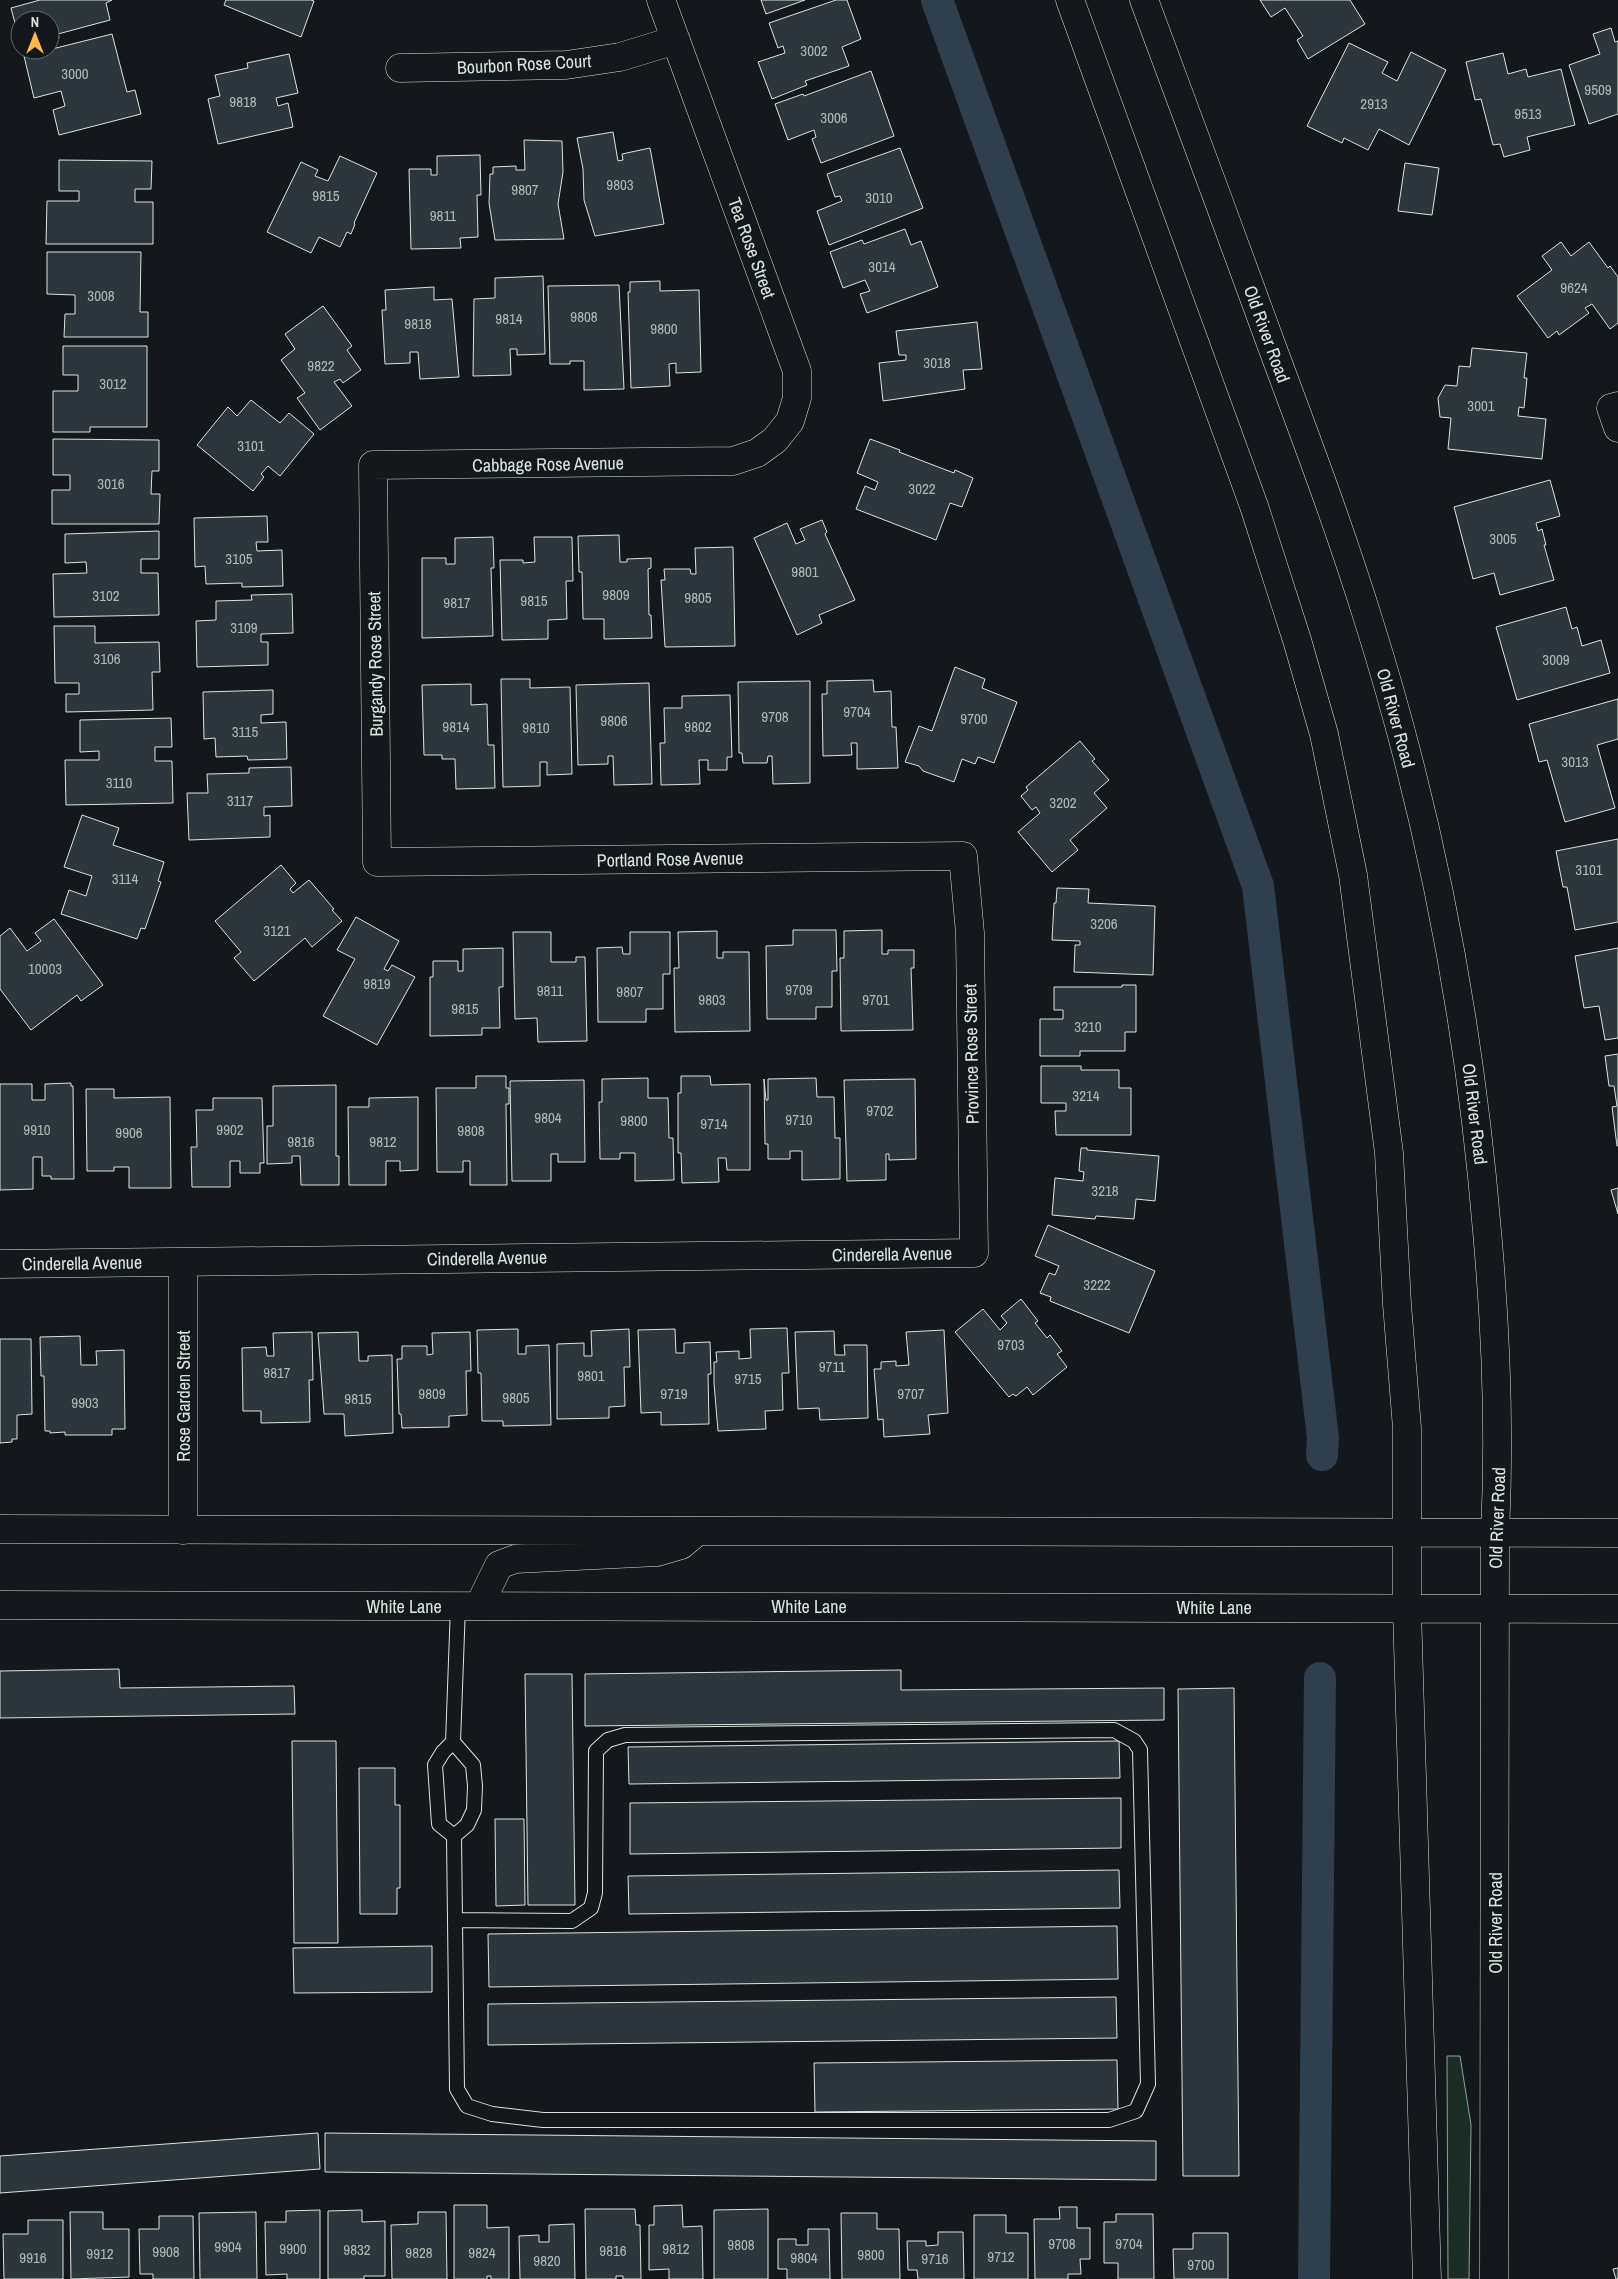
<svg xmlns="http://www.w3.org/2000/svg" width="1618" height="2279" font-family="'Archivo Narrow',sans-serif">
<rect width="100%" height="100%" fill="#14181c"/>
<!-- green -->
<path fill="#1a2d24" stroke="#939e99" d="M1447 2056H1460L1471 2125 1469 2279H1448Z"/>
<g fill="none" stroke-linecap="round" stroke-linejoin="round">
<!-- canal -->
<path stroke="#2f3f4d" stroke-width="32" d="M937 0 1258 886 1323 1438 1322 1455
M1314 2279 1320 1678"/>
</g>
<!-- building -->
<path fill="#2c363c" stroke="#d8e6dc" d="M112 0 106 3 110 20 58 34 59 38 50 40V20H20V42L11 8 40 0Z
M226 0H311L314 1 301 37 224 5Z
M761 0H805L766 14Z
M836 0H847L861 39 842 47 849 66 805 81 807 85 772 99 758 62 785 53 783 46 778 48 769 23Z
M1260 0H1350L1365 24 1308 59 1297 40 1303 36 1285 8 1271 17Z
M1611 28 1615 42 1618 41V114L1589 124 1569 65 1600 54 1593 34Z
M112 34 127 92 135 90 141 114 59 135 53 110 65 106 61 91 34 98 24 56Z
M1349 43 1388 62 1382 73 1397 81 1411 52 1446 70 1409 145 1379 129 1368 150 1344 138 1342 143 1307 126Z
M1503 53 1508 74 1526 69 1528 77 1561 69 1575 125 1527 137 1530 150 1504 157 1500 144 1493 145 1481 99 1475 100 1466 62Z
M289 54 298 93 276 98 278 106 288 103 293 127 218 144 208 99 220 96 215 75 248 68 247 63Z
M871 71 894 136 821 163 812 139 816 137 814 130 788 140 775 104 803 94 804 96Z
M613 132 618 161 623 160 622 154 650 148 664 224 595 236 584 200 583 169 577 138Z
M524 140 562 141 563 172 558 204 564 239 495 240 489 203 490 174H493V167L516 166V170H525Z
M900 148 923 208 829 245 817 211 842 201 840 196 835 197 827 174Z
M480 155 481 195H477L478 237 460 238 461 248 411 249 409 169H431V175H437V156Z
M340 156 377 173 354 223 355 224 351 234 347 232 340 247 319 237 311 253 267 232 301 162 318 170 315 176 328 181Z
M59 160 152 161 151 189H135V202H153V244H46L47 201H79V191H59Z
M1405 163 1439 168 1432 215 1398 211Z
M905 229 911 245 921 241 938 287 867 313 860 294 870 291 865 280 843 288 830 252 862 240 864 244Z
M1561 242 1571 256 1589 242 1608 268 1610 266 1618 277V323L1610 329 1592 304 1585 308 1589 313 1559 335 1557 331 1548 338 1517 296 1552 270 1542 256Z
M47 252H141L140 312H148V337H64L65 314H75V295L47 294Z
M543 276 545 354 517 355V349H510L511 375 473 376 474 299 495 298V278Z
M660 281V291L699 290 701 372 676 373V363L669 364 670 386 631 388 628 292H630V282Z
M619 285 624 389 584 390V361H570V364H550L548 286Z
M434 287V300L452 299 459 377 420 379 418 352H410V363L385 364 382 310H386L385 290Z
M323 306 352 346 347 350 361 370 343 383 340 379 334 382 352 406 320 430 297 398 305 393 281 360 295 349 285 334Z
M977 322 982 369 963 370 965 389 883 401 879 363 906 360V355H899L896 331Z
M63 346H147V427H90V432H53V391H78V375H63Z
M1472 348 1527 353 1524 378H1527L1524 408 1519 407 1518 416 1546 419 1542 459 1448 449 1451 418 1440 417 1438 398 1445 385 1457 386 1459 366 1470 367Z
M251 400 280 423 289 413 314 434 280 476 268 466 261 474 264 477 253 491 197 445 228 407 237 416Z
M53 439 159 440V471H152L151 494H160L159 524H52V490H70V475H53Z
M870 439 900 450 899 452 954 473 955 470 973 478 962 507 950 503 936 540 856 509 865 486 875 490 878 482 857 473Z
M1550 480 1560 516 1536 523 1538 531 1542 529 1546 545H1544L1554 580 1500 595 1494 573 1473 579 1454 507Z
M267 516 268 542H256L257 551 282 550 283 586 242 587V583L206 584 205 566 195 567 194 518Z
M822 520 827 532 825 534 855 600 819 615 822 623 797 635 754 538 787 523 796 544 805 540 800 529Z
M159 531V559H141V573H158L159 615 54 617 53 574 87 573 86 562 65 563V534Z
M619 535 620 562H627V559L651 558V568L648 569 649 615H651L652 638 604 639V619H583L582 572H579L578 536Z
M493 537 494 568H491L493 636 422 638V558H446V564H455V538Z
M534 537H572L573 581H566L567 619 548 620V639L502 640 500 560H523V563L535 562Z
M733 547 735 646 665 647 661 580H665L664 569H690L691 574H696L695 548Z
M292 594 293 633 261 634V642H268V665L197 667 196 621 216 620V601L252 600 251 595Z
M1566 607 1572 629 1577 627 1582 646 1601 640 1610 673 1517 700 1496 627Z
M54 626H95V643L159 642 160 672H152L153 710 66 712V694H79V683H55Z
M955 667 985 679 982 688 1017 702 994 763 978 757 975 764 962 759 954 782 923 771 919 766 905 762 919 726 932 731Z
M501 679H530V688L570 687 572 774 547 775V762H540V786L503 787Z
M873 680 874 692 891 691 892 727H896L898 768 857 769V743H851L852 755 823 756 822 694H827V681Z
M810 681V783L773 784 772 756H768L767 763H743L742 753H739L738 682Z
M649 683 652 784 614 785 613 756H608V764L578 765 576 685Z
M471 684V705L487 704 488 745H494L495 788 456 789 455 759H442V755H424L422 685Z
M273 690V714L261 715V723L286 722 287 759 248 760 247 756 216 757 215 738 204 739 203 692Z
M730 695 732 757H727V770H708V760H699L700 784 661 785 660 743H665L664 708H682V696Z
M1618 699V739L1597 745 1615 808 1565 822 1547 760 1539 762 1529 724Z
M171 718 172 747H155V761H172L173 803 66 805 65 760H99V751L80 752V720Z
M1080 741 1095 759 1092 761 1109 780 1094 793 1107 808 1070 840 1078 850 1052 872 1018 832 1040 813 1036 807 1032 810 1021 796 1028 790 1026 787Z
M291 767 292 806 264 807V816L270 815V837L189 840 187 793H208L207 774 249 773V768Z
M82 815 119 828 113 845 164 862 158 881 161 882 145 929 141 928 137 939 61 914 69 890 86 896 92 876 64 867Z
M1618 839V922L1575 930 1567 887H1563L1556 851Z
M281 865 296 883 290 889 293 893 309 880 334 909 332 910 342 921 312 947 305 938 254 981 234 958 241 952 215 921Z
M1057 888 1089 889 1088 903 1155 906 1153 975 1074 972 1075 945H1080V941L1052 940 1054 903H1056Z
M356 917 399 941 384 969 388 971 392 965 415 977 377 1045 323 1016 355 959 337 950Z
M54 919 103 985 81 1001 77 995 31 1030 0 989V936L10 928 27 951 41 941 35 933Z
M793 930H836L837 971H832V1007H816V1019H767L766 946 793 945Z
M882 930V954H888V950H914V968H911L913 1030 841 1031 840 958H844V931Z
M717 931V958H723V952H749L750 1031 675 1032 674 968H679L678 932Z
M513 932H551V962H576V957H585L587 1041 538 1042 537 1018 515 1019Z
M630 932H670V974H663V1009H646V1022H598L597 948 622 947 623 954H630Z
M503 948V987H499L500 1028H482V1035L430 1036V977H433V961H458V971H463V949Z
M1618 948V1038L1605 1040 1599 1006 1584 1008 1575 956Z
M1122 985H1136V1032H1125V1051H1080V1056H1040V1019H1063V1010H1054V987H1122Z
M1618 1054V1146H1617L1612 1107 1617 1106 1614 1086H1609L1605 1056Z
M1041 1066H1081V1070H1119V1088H1131V1135H1056L1055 1111H1066V1103H1041Z
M476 1076H506V1088H509V1104H506L507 1185H470V1161H463V1172H437L436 1088H476Z
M681 1076H710L711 1085 750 1084V1170H727L726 1158H718L719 1182 682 1183 681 1153H678V1093H681Z
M648 1078V1098H668L669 1138H673L674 1180 635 1181V1153H620V1159H600L599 1102H602V1079Z
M816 1078 817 1097H834L835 1138H840V1179L802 1180V1151H790V1159H768V1144H765L764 1079 766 1100H768V1079Z
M915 1079 916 1159 889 1160V1154H886V1180L847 1181 844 1080Z
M584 1080 585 1162H558V1154H551V1181H512L510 1081Z
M71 1083V1086H73L74 1179H51V1176H42V1157H33V1189L0 1190V1084H32V1100H45V1084Z
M336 1085V1156H339V1185H301L300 1156H292V1163L267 1164V1126H273V1086Z
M86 1089H114V1098L170 1097 171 1188H129V1167H114V1171H87Z
M418 1097V1170L400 1171V1161H386V1185H349L348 1107H369V1098Z
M213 1098H262L264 1163H260V1173H240V1161H230V1187H192L191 1147H197L196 1110H213Z
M1081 1148H1087V1150L1159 1156 1155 1201 1136 1199 1134 1219 1096 1216 1095 1219 1052 1215 1055 1178 1083 1181 1084 1172 1079 1171Z
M1618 1188V1214L1611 1190Z
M1048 1225 1155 1271 1129 1333 1050 1301 1051 1297 1040 1293 1049 1273 1055 1275 1059 1266 1035 1256Z
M1021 1299 1038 1321 1035 1323 1047 1338 1050 1335 1062 1351 1057 1354 1067 1367 1033 1395 1027 1387 1016 1396 1013 1394 1009 1397 955 1332 983 1309 1000 1330 1007 1323 1001 1316Z
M787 1328 789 1373H782L783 1410 765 1411 766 1429 718 1431 714 1383V1362H717L716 1352 739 1351V1359L751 1358 750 1329Z
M518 1329V1354H526V1346L549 1345 551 1425 503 1426V1421H482L481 1373H478L477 1330Z
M629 1329 630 1367H624L625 1406 609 1407V1418L557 1419V1344L584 1343V1356H592L591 1331Z
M675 1329 676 1353H684V1343L710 1342 711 1374H708L709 1424 661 1425V1412L641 1413 638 1330Z
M944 1330 948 1413 928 1415 930 1434 884 1437 883 1419 878 1420 874 1369H881V1362L896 1361V1366L909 1365 906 1332Z
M834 1331 835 1355H845L844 1345H867L868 1418 820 1420 819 1408 798 1409 795 1332Z
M312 1332 313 1380H309L310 1422 261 1423V1411H243L242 1348 266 1347 267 1356H274L273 1333Z
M358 1332 359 1361H368V1356L392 1355 393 1433 345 1436 344 1414H324L318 1333Z
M470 1332 471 1371H466L467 1415 449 1416V1427L402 1428 401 1414H399L397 1359H402V1346H427V1355L433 1354 432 1333Z
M80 1336 81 1365H97L96 1351 124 1350 125 1429H112V1435H65V1432L50 1433V1431H45L44 1376H41L40 1337Z
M0 1339H31L32 1414 17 1415V1439H12V1442L0 1443Z
M119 1669 120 1688 294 1686 295 1714 0 1718V1671Z
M901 1670V1690L1164 1688V1720L585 1726V1674Z
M525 1674H572L575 1905H528Z
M1234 1688 1239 2176H1183L1178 1689Z
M292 1741H336L338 1943H294Z
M1119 1741 1120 1778 629 1784 628 1747Z
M359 1768H395V1805H400V1888H397V1914H360Z
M1121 1798V1848L630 1854V1803Z
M495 1819H524L525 1905 496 1906Z
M1119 1870 1120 1908 629 1914 628 1876Z
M1117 1926 1118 1979 489 1987 488 1934Z
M432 1946V1992L294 1993 293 1948Z
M1116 1997 1117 2038 488 2045V2004Z
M1117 2060 1118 2109 815 2112 814 2063Z
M318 2133 320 2169 0 2193V2156Z
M325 2133 1156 2141V2180L325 2172Z
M454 2205H487V2228L509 2227V2279H491V2276H487V2279H454Z
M682 2205 683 2227 702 2226 703 2279H669V2269L649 2270V2225H654V2206Z
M1059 2207H1077V2228H1090V2259H1080L1081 2274H1068V2279H1035L1034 2219H1060Z
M585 2209H635L636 2225H640L641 2279H623V2276H616V2279H586Z
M768 2209V2279H714V2210Z
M320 2210V2279H287V2274L266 2275 265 2222H286V2211Z
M362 2210V2222L385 2221V2276H364V2279H328V2211Z
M70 2212H103V2229H129V2277L71 2279Z
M256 2212 257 2279H200L199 2213Z
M418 2212H446L447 2279H392L391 2225 418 2224Z
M841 2213H877V2229H899L900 2279H842Z
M1116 2214H1153L1154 2279H1118V2263H1104V2222H1116Z
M974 2215H1006V2233H1028V2279H974Z
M159 2216H193L194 2279H153V2274H140L139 2229H159Z
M28 2220H63V2279H4L3 2234H28Z
M574 2224 575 2279H520L519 2236 539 2235V2242H549V2225Z
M808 2229H829L830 2279H787V2269H778V2239H796V2245H808Z
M938 2232H963L964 2279H918L917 2270H908L907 2241H926V2246L938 2245Z
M1193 2233H1228V2279H1174L1173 2249H1193Z
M1618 2268V2279H1616L1613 2269Z"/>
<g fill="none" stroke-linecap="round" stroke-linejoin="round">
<!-- lane casing -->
<g stroke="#d8e6dc" stroke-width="16">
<path id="lane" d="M453 1742 443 1752 435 1765 439 1824 454 1836 467 1825 474 1810 475 1786 473 1765 453 1742 458 1606
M454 1836 457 2089 467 2106 492 2114 543 2120H1109L1136 2111 1148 2084 1140 1750 1134 1741 1114 1730 625 1735 608 1740 596 1751 595 1893 591 1908 572 1921 455 1920"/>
</g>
<!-- street casing -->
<g stroke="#d8e6dc" stroke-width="29">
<path id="street" d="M400 68 566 65 620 57 676 40
M1618 406 1611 408 1618 428
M183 1262V1530
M0 1264 974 1253 970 933 963 856 377 862 373 465 733 461 757 453 775 440 790 421 797 398V371L661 0"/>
</g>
<!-- secondary casing -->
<g stroke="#d8e6dc" stroke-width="29">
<path id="secondary" d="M1070 0 1254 506 1297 640 1324 734 1353 875 1389 1153 1397 1304 1407 1428V1610L1427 2279
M1144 0C1187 115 1229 229 1271 344 1305 436 1340 528 1369 622 1431 819 1470 1025 1487 1231 1496 1331 1500 1432 1495 1533L1494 2279
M0 1529 1618 1533
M0 1605 1618 1609
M479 1606 499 1565 515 1559 657 1552 681 1545 693 1535"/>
</g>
<!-- lane -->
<use href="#lane" stroke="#14181c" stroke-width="14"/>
<!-- street -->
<use href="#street" stroke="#14181c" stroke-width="28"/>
<!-- secondary -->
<use href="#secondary" stroke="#14181c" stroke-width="28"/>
</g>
<g text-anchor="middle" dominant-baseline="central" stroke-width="4" stroke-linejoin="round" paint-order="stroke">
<!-- number labels -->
<g font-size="15" fill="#adbab4">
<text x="814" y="50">3002</text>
<text x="75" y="73">3000</text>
<text x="1598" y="89">9509</text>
<text x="243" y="101">9818</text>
<text x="1374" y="103">2913</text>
<text x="1528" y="113">9513</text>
<text x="834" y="117">3006</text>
<text x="620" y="184">9803</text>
<text x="525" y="189">9807</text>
<text x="326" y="195">9815</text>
<text x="879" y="197">3010</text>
<text x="443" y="215">9811</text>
<text x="882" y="266">3014</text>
<text x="1574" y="287">9624</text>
<text x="101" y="295">3008</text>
<text x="584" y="316">9808</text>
<text x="509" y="318">9814</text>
<text x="418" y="323">9818</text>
<text x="664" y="328">9800</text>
<text x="937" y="362">3018</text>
<text x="321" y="365">9822</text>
<text x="113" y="383">3012</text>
<text x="1481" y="405">3001</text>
<text x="251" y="445">3101</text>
<text x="111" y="483">3016</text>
<text x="922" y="488">3022</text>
<text x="1503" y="538">3005</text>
<text x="239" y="558">3105</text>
<text x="805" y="571">9801</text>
<text x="616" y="594">9809</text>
<text x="106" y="595">3102</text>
<text x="698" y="597">9805</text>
<text x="534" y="600">9815</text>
<text x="457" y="602">9817</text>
<text x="244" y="627">3109</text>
<text x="107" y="658">3106</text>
<text x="1556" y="659">3009</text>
<text x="857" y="711">9704</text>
<text x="775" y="716">9708</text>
<text x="974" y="718">9700</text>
<text x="614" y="720">9806</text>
<text x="456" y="726">9814</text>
<text x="698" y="726">9802</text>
<text x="536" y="727">9810</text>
<text x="245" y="731">3115</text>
<text x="1575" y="761">3013</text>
<text x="119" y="782">3110</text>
<text x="240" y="800">3117</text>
<text x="1063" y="802">3202</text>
<text x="1589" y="869">3101</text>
<text x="125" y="878">3114</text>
<text x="1104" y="923">3206</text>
<text x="277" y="930">3121</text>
<text x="45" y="968">10003</text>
<text x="377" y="983">9819</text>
<text x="799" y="989">9709</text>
<text x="550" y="990">9811</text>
<text x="630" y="991">9807</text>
<text x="712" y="999">9803</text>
<text x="876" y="999">9701</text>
<text x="465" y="1008">9815</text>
<text x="1088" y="1026">3210</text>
<text x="1086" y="1095">3214</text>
<text x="880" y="1110">9702</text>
<text x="548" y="1117">9804</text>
<text x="799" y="1119">9710</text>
<text x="634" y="1120">9800</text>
<text x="714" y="1123">9714</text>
<text x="37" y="1129">9910</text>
<text x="230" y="1129">9902</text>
<text x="471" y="1130">9808</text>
<text x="129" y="1132">9906</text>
<text x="301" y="1141">9816</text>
<text x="383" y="1141">9812</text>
<text x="1105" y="1190">3218</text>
<text x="1097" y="1284">3222</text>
<text x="1011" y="1344">9703</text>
<text x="832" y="1366">9711</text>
<text x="277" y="1372">9817</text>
<text x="591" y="1375">9801</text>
<text x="748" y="1378">9715</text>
<text x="432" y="1393">9809</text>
<text x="674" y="1393">9719</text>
<text x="911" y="1393">9707</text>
<text x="516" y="1397">9805</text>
<text x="358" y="1398">9815</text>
<text x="85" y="1402">9903</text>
<text x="1062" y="2243">9708</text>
<text x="1129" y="2243">9704</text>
<text x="741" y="2244">9808</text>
<text x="228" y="2246">9904</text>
<text x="293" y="2248">9900</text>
<text x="676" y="2248">9812</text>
<text x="357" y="2249">9832</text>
<text x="613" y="2250">9816</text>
<text x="166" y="2251">9908</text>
<text x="419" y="2252">9828</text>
<text x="482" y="2252">9824</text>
<text x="100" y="2253">9912</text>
<text x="871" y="2254">9800</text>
<text x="1001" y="2256">9712</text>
<text x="33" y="2257">9916</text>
<text x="804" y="2257">9804</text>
<text x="935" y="2258">9716</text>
<text x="547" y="2260">9820</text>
<text x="1201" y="2264">9700</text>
</g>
<!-- street labels -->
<g font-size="18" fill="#d8e6dc" stroke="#14181c">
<text transform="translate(524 64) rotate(-3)">Bourbon Rose Court</text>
<text transform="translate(752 248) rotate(70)">Tea Rose Street</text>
<text transform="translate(1267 334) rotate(70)">Old River Road</text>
<text transform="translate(548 464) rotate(-1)">Cabbage Rose Avenue</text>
<text transform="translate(375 664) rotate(-91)">Burgandy Rose Street</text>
<text transform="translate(1396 718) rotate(75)">Old River Road</text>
<text transform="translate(670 859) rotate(-1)">Portland Rose Avenue</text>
<text transform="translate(971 1054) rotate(-91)">Province Rose Street</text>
<text transform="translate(1475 1114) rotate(83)">Old River Road</text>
<text transform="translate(892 1254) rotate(-1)">Cinderella Avenue</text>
<text transform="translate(487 1258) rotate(-1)">Cinderella Avenue</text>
<text transform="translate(82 1263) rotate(-1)">Cinderella Avenue</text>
<text transform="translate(183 1396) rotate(-90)">Rose Garden Street</text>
<text transform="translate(1497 1518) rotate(-88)">Old River Road</text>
<text x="404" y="1606">White Lane</text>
<text x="809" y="1606">White Lane</text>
<text x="1214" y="1607">White Lane</text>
<text transform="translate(1495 1923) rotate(-90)">Old River Road</text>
</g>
</g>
<!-- north arrow -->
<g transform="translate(35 35)"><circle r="24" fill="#14181c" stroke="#626a69"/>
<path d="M0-4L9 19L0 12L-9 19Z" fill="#ffb74d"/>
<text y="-8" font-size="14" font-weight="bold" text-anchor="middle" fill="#d8e6dc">N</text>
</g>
</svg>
